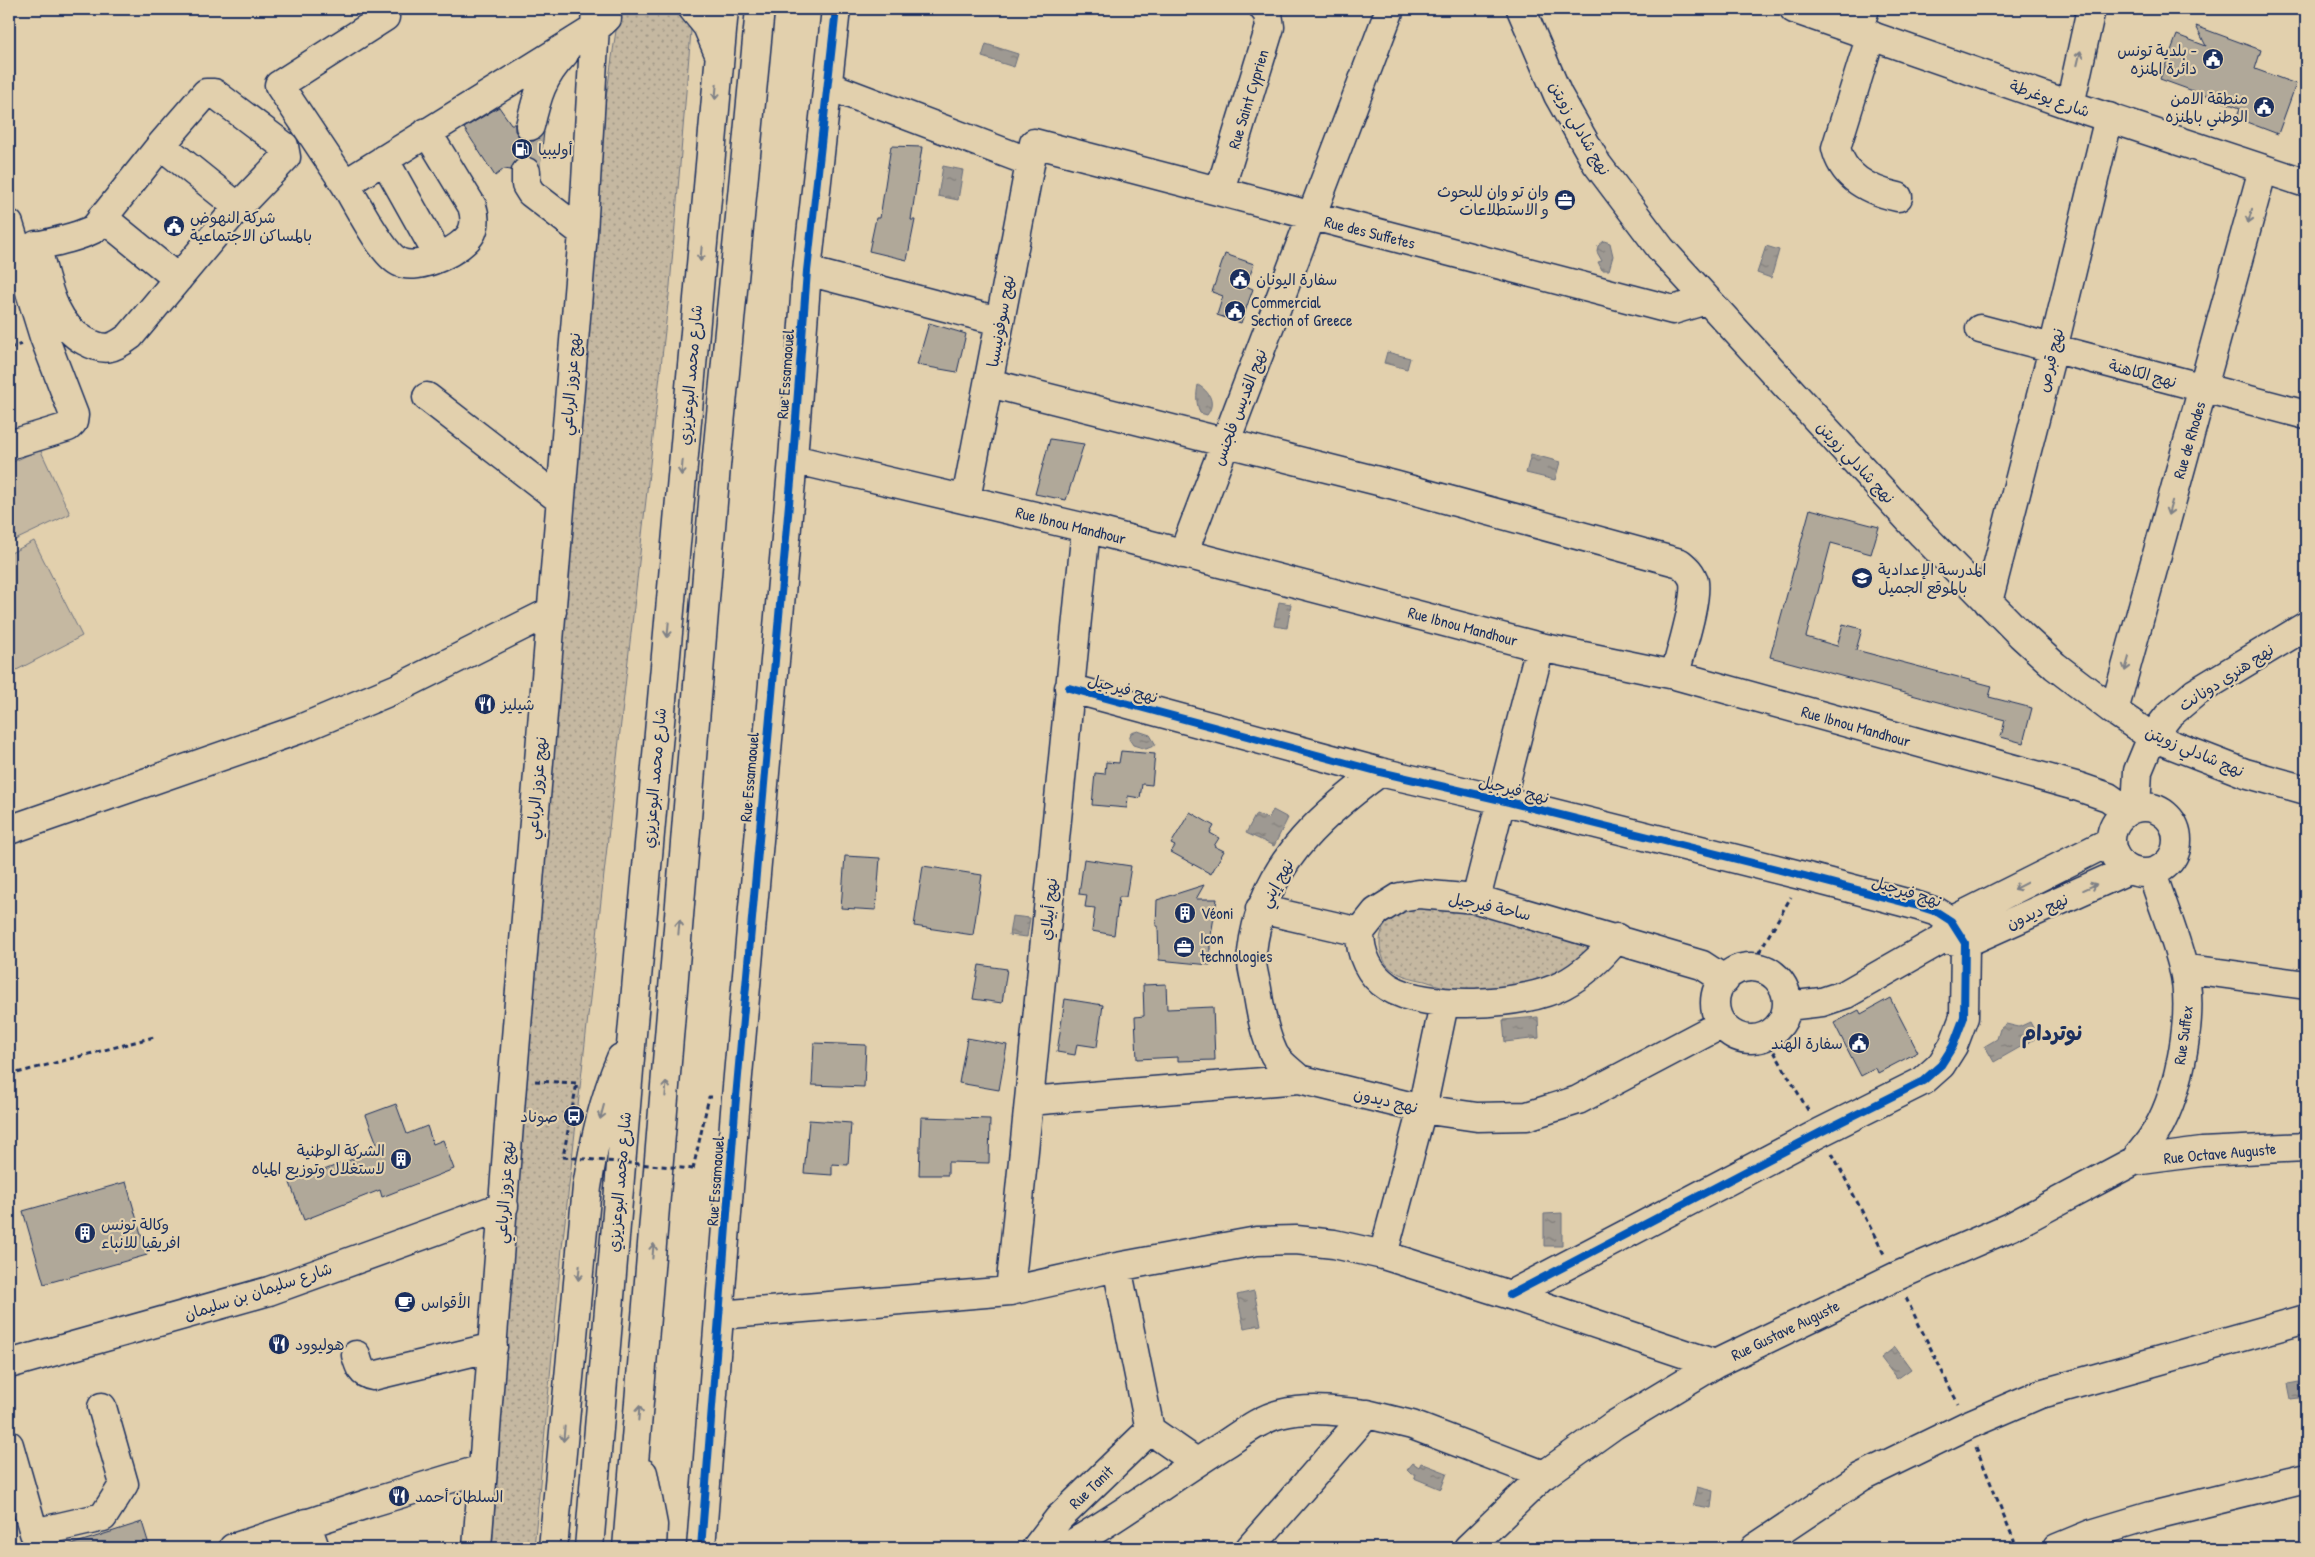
<svg xmlns="http://www.w3.org/2000/svg" width="2315" height="1557" font-family="'Patrick Hand','Playpen Sans Arabic',sans-serif">
<defs>
<pattern id="grass-dots" width="8" height="8" patternUnits="userSpaceOnUse" patternTransform="scale(1.25)"><rect width="8" height="8" fill="#c5b8a1"/><path d="M2 2h.1M6 6h.1" fill="none" stroke="#9f9686" stroke-width="1.8" stroke-linecap="round"/></pattern>
<pattern id="water-ripples" width="26" height="14" patternUnits="userSpaceOnUse" patternTransform="scale(1.25)"><rect width="26" height="14" fill="#9e9992"/><path d="M2 4q2-2 4 0t4 0M15 11q2-2 4 0t4 0" fill="none" stroke="#807d7a"/></pattern>
</defs>
<rect width="100%" height="100%" fill="#e2d0ad"/>
<filter id="ink" filterUnits="userSpaceOnUse"><feTurbulence type="fractalNoise" baseFrequency=".02" numOctaves="2"/><feDisplacementMap in="SourceGraphic" scale="10" xChannelSelector="R" yChannelSelector="G"/><feConvolveMatrix kernelMatrix="1 2 1 2 8 2 1 2 1" color-interpolation-filters="sRGB"/></filter>
<g filter="url(#ink)">
<!-- grass -->
<path fill="url(#grass-dots)" stroke="#707480" d="M623 9H683L691 31 670 286 562 1248 534 1548H492L588 221 618 17Z
M1439 902 1597 941C1592 947 1587 954 1582 958 1547 983 1497 992 1455 989 1445 988 1435 984 1425 981 1412 978 1397 976 1387 965 1383 960 1380 950 1380 944 1379 912 1414 906 1439 902Z"/>
<!-- pitch -->
<path fill="#c5b8a1" stroke="#707480" d="M40 449 70 514 9 543V464Z
M34 541 82 636 9 674V554Z"/>
<!-- water -->
<path fill="url(#water-ripples)" stroke="#6a6f7d" d="M986 44 1018 54 1014 67 982 57Z
M943 166 963 170 958 200 938 196Z
M1604 241 1610 243 1613 256 1609 270H1602L1598 262 1602 261 1597 252 1598 246Z
M1766 246 1779 250 1771 278 1757 273Z
M1387 352 1410 358 1407 369 1384 363Z
M1198 385C1210 392 1216 403 1207 415L1200 413C1196 403 1196 395 1198 385Z
M1531 454 1560 462 1555 480 1526 473Z
M1279 602 1291 604 1287 628 1274 626Z
M1138 731 1150 735 1156 745 1146 749 1133 745 1129 739 1131 733Z
M1273 810 1288 818 1274 846 1246 833 1256 814 1268 819Z
M1012 916 1030 918 1027 937 1009 935Z
M1538 1017 1539 1038 1505 1042 1503 1020Z
M2030 1022 2038 1037 1994 1062 1985 1046 1997 1039 2000 1029 2006 1024 2019 1027Z
M1562 1213V1246H1544V1214Z
M1254 1291 1261 1325 1244 1328 1237 1295Z
M1895 1347 1911 1369 1897 1379 1881 1358Z
M2299 1382 2300 1387 2306 1385V1397L2291 1399 2288 1384Z
M1413 1463 1419 1467 1421 1463 1447 1473 1441 1489 1414 1478 1415 1474H1411L1407 1470Z
M1697 1487 1713 1491 1711 1508 1693 1505Z"/>
<!-- building -->
<path fill="#b0a899" stroke="#1b2f5e" d="M2196 26 2261 50 2255 69 2296 84 2278 134 2236 118 2240 108 2160 79 2177 35 2206 46Z
M499 107 511 124H515V131L520 138 526 141H534L544 132 540 166 534 159 526 156 518 159 511 170 504 169 495 176 464 128Z
M891 146 922 147 911 220H915L907 260 869 251 876 218H880Z
M1225 254 1254 264 1246 286 1253 289 1241 323 1217 315 1223 296 1212 292Z
M929 323 966 334 957 372 917 365Z
M1050 439 1084 444 1066 500 1035 494Z
M1810 509 1879 527 1871 554 1831 543 1806 637 1837 646 1843 624 1862 629 1856 650 1992 686 1989 697 2032 708 2023 743 2001 737 2005 720 1770 657Z
M1121 751 1155 754 1152 785 1142 784 1140 798 1128 796 1127 808 1092 805 1095 773 1105 774 1106 762 1119 763Z
M1190 812 1214 826 1210 833 1219 838 1214 846 1224 851 1211 874 1171 852 1175 846 1171 844Z
M845 856 880 858 876 910 841 908Z
M1084 859 1131 866 1126 897H1119L1114 935 1092 931 1095 908 1085 907 1087 895 1079 894Z
M923 866 982 875 973 935 914 926Z
M1204 885 1196 899H1217L1210 941V965L1159 960 1158 926H1156L1157 900Z
M979 965 1007 969 1002 1003 973 999Z
M1166 984 1167 1009 1213 1007 1215 1060 1178 1061V1057L1137 1059 1135 1017 1144 1016 1143 985Z
M1890 998 1918 1052 1878 1073 1876 1068 1861 1076 1834 1023 1859 1010 1861 1014Z
M1065 999 1103 1005 1097 1047 1077 1044 1075 1055 1057 1052Z
M967 1038 1007 1045 999 1090 959 1083Z
M814 1043 866 1045 864 1087 812 1085Z
M396 1104 407 1134 427 1126 433 1144 443 1140 454 1169 382 1197 380 1190 304 1220 290 1183 379 1149 366 1115Z
M921 1117 990 1119 989 1163 948 1162V1175H919Z
M809 1120 851 1123 848 1165 832 1164V1175L804 1173Z
M126 1182 147 1255 44 1284 23 1211Z
M142 1522 150 1548H71L70 1545Z"/>
<g fill="none" stroke-linecap="round" stroke-linejoin="round">
<!-- minor-tunnel -->
<path stroke="#bab09d" stroke-width="28" stroke-dasharray="28 14" stroke-linecap="butt" d="M526 172 530 126"/>
<!-- minor casing -->
<g stroke="#1b2f5e" stroke-width="31">
<path id="minor" d="M1521 9 1558 95 1597 164 1661 249 1922 534 2021 635 2055 666 2114 711 2152 737 2245 773 2306 790
M1858 30 1865 9
M1871 35 1836 148C1843 178 1870 191 1898 197
M829 86 1030 162
M2070 105 2091 9
M530 126C537 96 542 77 564 54
M427 132 472 206C475 215 476 223 472 232 463 250 418 272 399 262 382 254 356 202 345 184L596 28 607 18
M161 145 238 207
M384 159 439 257
M526 172V185L531 193 583 233
M345 184 279 85 385 17
M1220 190 1270 27 1268 14 1264 9
M102 217 178 279
M9 224 44 337 74 415 73 422 68 427 9 445
M9 253C37 244 67 242 94 229L161 145 206 93H214L284 146 286 157 238 207 130 336C113 349 105 352 85 341 51 323 46 279 36 245
M807 271 999 321
M1980 329 2306 415
M989 383 1394 485 1680 563C1686 568 1692 573 1694 582 1697 603 1680 652 1675 675
M427 397 559 499
M793 459 1086 528 1540 647 1675 675 2079 787 2108 797 2128 811
M966 499 1034 143 1673 310 1706 300
M1183 554 1390 9
M1988 602 2053 349 2109 117
M1069 688 1380 772 1501 800 1804 876 1918 906 1937 912 1951 921 1965 943 1964 1017 1953 1046 1941 1065 1923 1081 1821 1132 1510 1295
M2114 711 2263 169
M2111 840a33 33 0 1 1 66 0a33 33 0 1 1-66 0Z
M2136 808 2138 771 2152 737 2169 715 2195 693 2306 626
M9 830 300 729 398 688 552 611
M1476 899 1540 647
M1260 909 1360 932
M1617 938C1602 957 1584 974 1563 985 1524 1006 1426 1011 1388 987 1369 975 1360 954 1360 932L1376 912 1400 897 1419 894 1476 899 1702 965 1725 980
M1948 939 1965 943 2128 870
M1715 1003a36 36 0 1 1 72 0a36 36 0 1 1-72 0Z
M2183 968 2306 985
M1787 1006 1822 1002 1846 994 1944 938 1951 921 2111 841
M1299 1079C1291 1071 1277 1062 1273 1052 1264 1033 1260 1010 1257 989 1255 978 1250 963 1252 952 1261 869 1317 818 1380 772
M1029 1101 1299 1079 1422 1109 1477 1117 1527 1116 1578 1100 1722 1024
M2134 1161C2142 1151 2151 1141 2157 1130 2180 1090 2195 1012 2183 967 2175 935 2162 904 2152 873
M1383 1255 1422 1109 1444 1004
M1117 1267 1150 1430 1196 1462
M1010 1291 1086 528
M719 1315 1010 1291 1117 1267 1257 1241 1296 1240 1334 1244 1383 1255 1510 1295 1715 1364
M356 1355C359 1366 361 1374 373 1376L493 1347
M9 1364 269 1291 504 1206
M9 1445 34 1533 103 1517 124 1484 102 1407
M306 1523 315 1548
M233 1548 373 1502 482 1469
M477 1548 511 1098 583 233 596 9
M701 1548 736 1098 793 459 807 271 836 9
M1036 1548 1059 1518 1150 1430
M1065 1548C1120 1517 1170 1479 1224 1445 1241 1434 1260 1419 1280 1414 1308 1407 1338 1411 1367 1414
M1250 1548 1367 1414 1412 1425 1544 1475
M1468 1548 1544 1475 1614 1425 1715 1364 1895 1277 2012 1226 2134 1161 2202 1152 2306 1147
M1755 1548 1861 1477 1968 1425 2040 1394 2306 1319
M2057 1548 2091 1534 2151 1516 2306 1478"/>
</g>
<!-- major casing -->
<g stroke="#1b2f5e" stroke-width="31">
<path id="major" d="M1794 9 2070 105 2306 183"/>
</g>
<!-- highway casing -->
<g stroke="#1b2f5e" stroke-width="31">
<path id="highway" d="M693 9 707 26 719 54
M643 1473 653 1525 652 1548
M553 1548 587 1187C594 1143 603 1100 621 1058
M589 1548 632 1034 724 9
M627 1548 716 466 760 9"/>
</g>
<!-- path -->
<path stroke="#1b2f5e" stroke-width="3" stroke-dasharray="5 4" stroke-linecap="butt" d="M9 348 22 344
M1750 968 1791 897
M1765 1036 1809 1112
M9 1075 154 1037
M535 1081 577 1083 563 1157
M1832 1153 1885 1256
M693 1169 709 1097H712
M1906 1298 1958 1404
M1976 1447 2017 1548"/>
<!-- minor -->
<use href="#minor" stroke="#e2d0ad" stroke-width="28"/>
<!-- major -->
<use href="#major" stroke="#e2d0ad" stroke-width="28"/>
<!-- highway -->
<use href="#highway" stroke="#e2d0ad" stroke-width="28"/>
<!-- path-bridge -->
<path stroke="#1b2f5e" stroke-width="3" stroke-dasharray="5 4" stroke-linecap="butt" d="M563 1157 693 1169"/>
<!-- cycleway casing -->
<g stroke="#e2d0ad" stroke-width="11">
<path id="cycleway" d="M1069 688 1380 772 1501 800 1804 876 1918 906 1937 912 1951 921 1965 943 1964 1017 1953 1046 1941 1065 1923 1081 1821 1132 1510 1295
M701 1548 736 1098 793 459 807 271 836 9"/>
</g>
<!-- cycleway -->
<use href="#cycleway" stroke="#0057b8" stroke-width="8"/>
</g>
<!-- one-way arrows -->
<defs><path id="oneway-shaft" d="M-6 0H5M1.5-3L5.5 0L1.5 3" fill="none" stroke-width="1.6" stroke-linecap="round" stroke-linejoin="round" transform="scale(1.25)"/></defs>
<g stroke="#7e8086">
<use href="#oneway-shaft" transform="translate(2079 58) rotate(-77)"/>
<use href="#oneway-shaft" transform="translate(716 92) rotate(95)"/>
<use href="#oneway-shaft" transform="translate(2250 216) rotate(106)"/>
<use href="#oneway-shaft" transform="translate(701 254) rotate(95)"/>
<use href="#oneway-shaft" transform="translate(682 468) rotate(95)"/>
<use href="#oneway-shaft" transform="translate(2170 508) rotate(106)"/>
<use href="#oneway-shaft" transform="translate(668 630) rotate(95)"/>
<use href="#oneway-shaft" transform="translate(2127 664) rotate(106)"/>
<use href="#oneway-shaft" transform="translate(2020 886) rotate(153)"/>
<use href="#oneway-shaft" transform="translate(2090 887) rotate(-24)"/>
<use href="#oneway-shaft" transform="translate(679 927) rotate(-85)"/>
<use href="#oneway-shaft" transform="translate(666 1089) rotate(-85)"/>
<use href="#oneway-shaft" transform="translate(602 1112) rotate(105)"/>
<use href="#oneway-shaft" transform="translate(653 1251) rotate(-85)"/>
<use href="#oneway-shaft" transform="translate(579 1273) rotate(95)"/>
<use href="#oneway-shaft" transform="translate(639 1413) rotate(-85)"/>
<use href="#oneway-shaft" transform="translate(564 1434) rotate(95)"/>
</g>
</g>
<!-- icons -->
<defs>
<g id="civic-disc" transform="scale(1.125)"><circle r="9.5" fill="#1b2f5e" stroke="#e2d0ad"/><path d="M-.6-6.5H3V-4.5H.6V-3L4-1V1h2V6H-6V1h2V-1L-.6-3ZM-1.2 2.5V6h2.4V2.5Z" fill="#fff"/></g>
<g id="fuel-disc" transform="scale(1.125)"><circle r="9.5" fill="#1b2f5e" stroke="#e2d0ad"/><path d="M-5.5-6h7V0h2V4h1.3V-2.5L3-4.5l.8-.8L6-3V5H2.5V1h-1V6h-7ZM-4.2-4.7v3.2H.2V-4.7Z" fill="#fff"/></g>
<g id="office-disc" transform="scale(1.125)"><circle r="9.5" fill="#1b2f5e" stroke="#e2d0ad"/><path d="M-6-3h4V-5.5h4V-3h4V5H-6ZM-1-4.5V-3h2v-1.5ZM-6 0V1H6V0Z" fill="#fff"/></g>
<g id="school-disc" transform="scale(1.125)"><circle r="9.5" fill="#1b2f5e" stroke="#e2d0ad"/><path d="M0-5L7-2L0 1L-7-2ZM-4 1L0 2.5L4 1V4Q0 6-4 4Z" fill="#fff"/></g>
<g id="restaurant-disc" transform="scale(1.125)"><circle r="9.5" fill="#1b2f5e" stroke="#e2d0ad"/><path d="M-5-6h1v4h1v-4h1v4h1v-4h1v5L-1.5 .5V6h-2V.5L-5-1ZM5-6V6H3V1.5H1.5Q1.5-4 5-6Z" fill="#fff"/></g>
<g id="building-disc" transform="scale(1.125)"><circle r="9.5" fill="#1b2f5e" stroke="#e2d0ad"/><path d="M-4-6H4V6H1V3H-1V6H-4ZM-2.5-4.3h1.7v1.8h-1.7ZM.8-4.3h1.7v1.8H.8ZM-2.5-1h1.7V.8h-1.7ZM.8-1h1.7V.8H.8Z" fill="#fff"/></g>
<g id="bus-disc" transform="scale(1.125)"><circle r="9.5" fill="#1b2f5e" stroke="#e2d0ad"/><path d="M-5-6H5V4H4V6H2V4H-2V6H-4V4H-5ZM-3.5-4V0h7V-4ZM-3.5 1.2v1.5H-2V1.2ZM2 1.2v1.5H3.5V1.2Z" fill="#fff"/></g>
<g id="cafe-disc" transform="scale(1.125)"><circle r="9.5" fill="#1b2f5e" stroke="#e2d0ad"/><path d="M-5.5-4.5H6V0H3Q3 3.5 0 3.5H-2.5Q-5.5 3.5-5.5 0ZM3-3.2v2h1.7v-2ZM-6 4.5H4V6H-6Z" fill="#fff"/></g>
</defs>
<g fill-rule="evenodd">
<use href="#civic-disc" x="2213" y="59"/>
<use href="#civic-disc" x="2264" y="107"/>
<use href="#fuel-disc" x="522" y="149"/>
<use href="#office-disc" x="1565" y="200"/>
<use href="#civic-disc" x="174" y="226"/>
<use href="#civic-disc" x="1240" y="279"/>
<use href="#civic-disc" x="1235" y="311"/>
<use href="#school-disc" x="1862" y="578"/>
<use href="#restaurant-disc" x="485" y="704"/>
<use href="#building-disc" x="1185" y="913"/>
<use href="#office-disc" x="1184" y="947"/>
<use href="#civic-disc" x="1859" y="1043"/>
<use href="#bus-disc" x="574" y="1116"/>
<use href="#building-disc" x="401" y="1159"/>
<use href="#building-disc" x="85" y="1233"/>
<use href="#cafe-disc" x="405" y="1302"/>
<use href="#restaurant-disc" x="279" y="1344"/>
<use href="#restaurant-disc" x="399" y="1496"/>
</g>
<g text-anchor="middle" dominant-baseline="central" stroke-width="4.5" stroke-linejoin="round" paint-order="stroke">
<!-- poi labels -->
<g font-size="16" fill="#1b2f5e" stroke="#e2d0ad" text-anchor="start">
<text x="2197" y="50" text-anchor="end">بلدية تونس -<tspan x="2197" dy="18">دائرة المنزه</tspan></text>
<text x="2248" y="98" text-anchor="end">منطقة الامن<tspan x="2248" dy="18">الوطني بالمنزه</tspan></text>
<text x="538" y="149">أوليبيا</text>
<text x="1549" y="191" text-anchor="end">وان تو وان للبحوث<tspan x="1549" dy="18">و الاستطلاعات</tspan></text>
<text x="190" y="217">شركة النهوض<tspan x="190" dy="18">بالمساكن الاجتماعية</tspan></text>
<text x="1256" y="279">سفارة اليونان</text>
<text x="1251" y="302">Commercial<tspan x="1251" dy="18">Section of Greece</tspan></text>
<text x="1878" y="569">المدرسة الإعدادية<tspan x="1878" dy="18">بالموقع الجميل</tspan></text>
<text x="501" y="704">شيليز</text>
<text x="1201" y="913">Véoni</text>
<text x="1200" y="938">Icon<tspan x="1200" dy="18">technologies</tspan></text>
<text x="1843" y="1043" text-anchor="end">سفارة الهند</text>
<text x="558" y="1116" text-anchor="end">صوناد</text>
<text x="385" y="1150" text-anchor="end">الشركة الوطنية<tspan x="385" dy="18">لاستغلال وتوزيع المياه</tspan></text>
<text x="101" y="1224">وكالة تونس<tspan x="101" dy="18">افريقيا للانباء</tspan></text>
<text x="421" y="1302">الأقواس</text>
<text x="295" y="1344">هوليوود</text>
<text x="415" y="1496">السلطان أحمد</text>
</g>
<!-- street labels -->
<g font-size="16" fill="#1b2f5e" stroke="#e2d0ad">
<text transform="translate(2050 98) rotate(19)">شارع يوغرطة</text>
<text transform="translate(1248 99) rotate(-73)">Rue Saint Cyprien</text>
<text transform="translate(1580 128) rotate(60)">نهج شادلي زويتن</text>
<text transform="translate(1370 232) rotate(14)">Rue des Suffetes</text>
<text transform="translate(1000 321) rotate(-80)">نهج سوفونيسبا</text>
<text transform="translate(2050 360) rotate(-76)">نهج قبرص</text>
<text transform="translate(2143 373) rotate(15)">نهج الكاهنة</text>
<text transform="translate(785 374) rotate(-86)">Rue Essamaouel</text>
<text transform="translate(690 375) rotate(-85)">شارع محمد البوعزيزي</text>
<text transform="translate(570 384) rotate(-85)">نهج عزوز الرباعي</text>
<text transform="translate(1239 407) rotate(-69)">نهج القديس فلجنس</text>
<text transform="translate(2189 440) rotate(-74)">Rue de Rhodes</text>
<text transform="translate(1856 462) rotate(47)">نهج شادلي زويتن</text>
<text transform="translate(1071 525) rotate(14)">Rue Ibnou Mandhour</text>
<text transform="translate(1463 626) rotate(15)">Rue Ibnou Mandhour</text>
<text transform="translate(2226 677) rotate(-33)">نهج هنري دونانت</text>
<text transform="translate(1123 688) rotate(15)">نهج فيرجيل</text>
<text transform="translate(1856 726) rotate(16)">Rue Ibnou Mandhour</text>
<text transform="translate(2195 751) rotate(23)">نهج شادلي زويتن</text>
<text transform="translate(749 777) rotate(-85)">Rue Essamaouel</text>
<text transform="translate(654 778) rotate(-85)">شارع محمد البوعزيزي</text>
<text transform="translate(536 788) rotate(-85)">نهج عزوز الرباعي</text>
<text transform="translate(1514 789) rotate(14)">نهج فيرجيل</text>
<text transform="translate(1276 883) rotate(-61)">نهج إيني</text>
<text transform="translate(1907 891) rotate(17)">نهج فيرجيل</text>
<text transform="translate(1490 906) rotate(12)">ساحة فيرجيل</text>
<text transform="translate(1048 909) rotate(-84)">نهج أبيلاي</text>
<text transform="translate(2037 911) rotate(-24)">نهج ديدون</text>
<text transform="translate(2183 1035) rotate(-82)">Rue Suffex</text>
<text transform="translate(1386 1100) rotate(13)">نهج ديدون</text>
<text transform="translate(2220 1153) rotate(-5)">Rue Octave Auguste</text>
<text transform="translate(715 1181) rotate(-86)">Rue Essamaouel</text>
<text transform="translate(619 1182) rotate(-85)">شارع محمد البوعزيزي</text>
<text transform="translate(504 1192) rotate(-86)">نهج عزوز الرباعي</text>
<text transform="translate(258 1291) rotate(-18)">شارع سليمان بن سليمان</text>
<text transform="translate(1785 1330) rotate(-26)">Rue Gustave Auguste</text>
<text transform="translate(1091 1487) rotate(-44)">Rue Tanit</text>
</g>
<!-- district labels -->
<g font-size="21" font-weight="bold" fill="#1b2f5e" stroke="#e2d0ad">
<text x="2052" y="1032">نوتردام</text>
</g>
</g>
<!-- margin -->
<rect width="2315" height="1557" fill="none" stroke="#e2d0ad" stroke-width="30"/>
<rect x="15" y="15" width="2285" height="1527" fill="none" stroke="#1b2f5e" stroke-width="2" filter="url(#ink)"/>
</svg>
